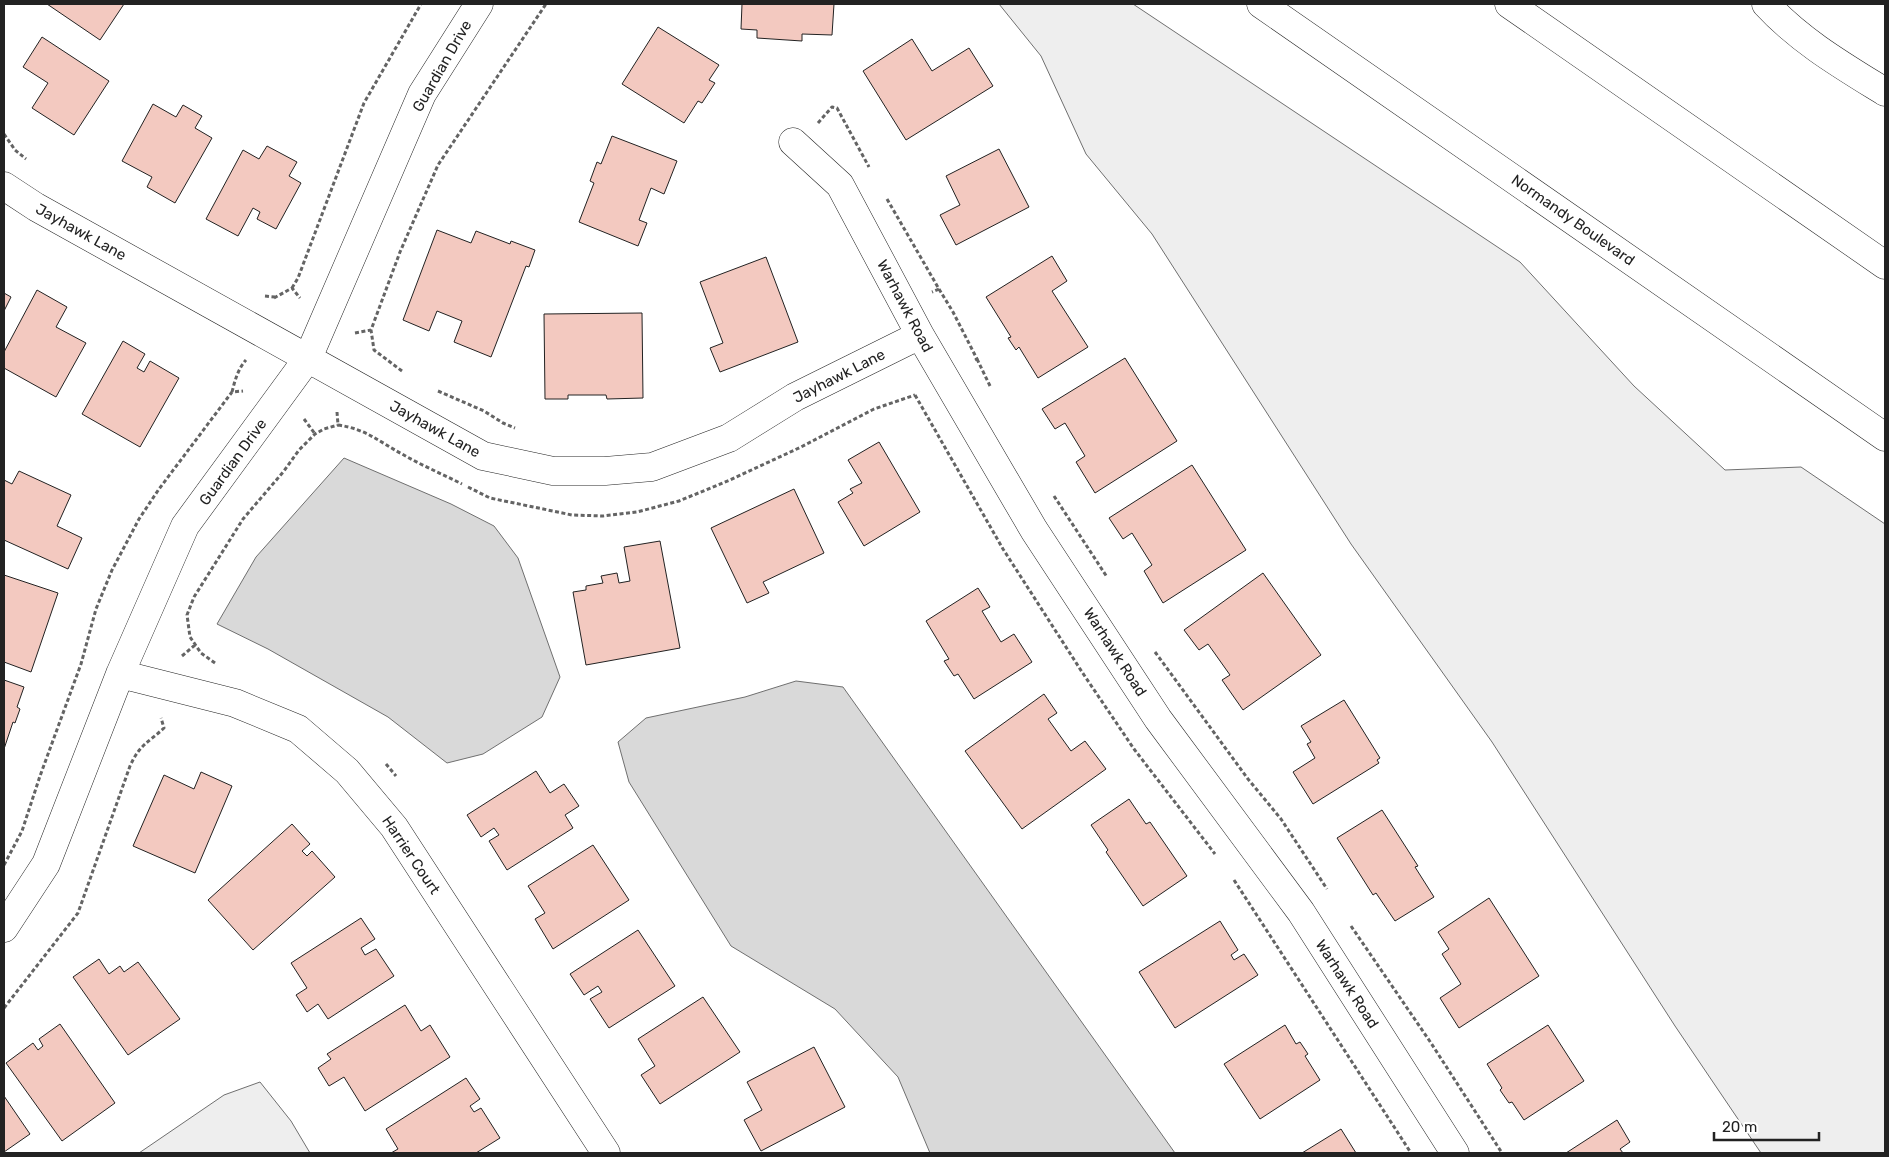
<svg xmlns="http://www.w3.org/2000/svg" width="1889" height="1157" font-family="Rubik,sans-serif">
<rect width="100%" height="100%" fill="#fff"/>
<!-- green -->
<path fill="#eee" stroke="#6f6f6f" d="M999 4H1133L1520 262 1634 386 1725 470 1801 467 1885 524V1153H1761L1675 1026 1492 742 1351 544 1152 234 1086 154 1041 56Z
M260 1082 291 1121 310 1153H139L224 1095Z"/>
<!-- water -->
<path fill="#d9d9d9" stroke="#6f6f6f" d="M344 458 451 504 494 526 518 558 560 677 542 717 483 754 447 763 388 717 268 649 217 624 256 557Z
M796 681 843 687 1175 1153H930L898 1077 835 1009 731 946 629 782 618 742 646 718 745 697Z"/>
<!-- building -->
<path fill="#f3c9c0" stroke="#222" d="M47 4H124L100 40Z
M742 4H834L832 35 802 34V41L757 38V30L741 29Z
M658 27 719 65 709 80 715 83 702 103 698 101 684 123 622 84Z
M42 37 109 81 74 135 32 108 48 83 23 67Z
M912 39 932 71 969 48 993 86 906 140 863 71Z
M153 104 176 117 183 105 202 116 195 128 212 138 175 203 147 187 152 177 122 161Z
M612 136 677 161 664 194 651 188 639 220 647 223 638 246 579 222 594 183 590 181 597 162 601 164Z
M267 146 297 162 289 176 301 183 276 229 257 219 260 212 253 208 238 236 206 219 243 150 259 159Z
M999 149 1029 207 956 245 940 215 960 205 946 176Z
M437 230 471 243 476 231 510 244 511 241 535 250 529 267 526 266 491 357 454 342 462 321 437 311 429 331 403 320Z
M1052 256 1067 281 1052 291 1088 347 1038 378 1019 347 1016 350 1008 338 1011 337 986 297Z
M766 257 798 342 720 372 710 348 723 343 700 282Z
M37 290 67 307 56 327 86 343 56 397 4 368V352Z
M4 293 11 297 4 311Z
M642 313 643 398 607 399 606 395H568V399H545L544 314Z
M123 341 145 354 137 368 144 372 150 361 179 378 140 447 82 414Z
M1125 358 1177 441 1095 493 1076 462 1085 456 1065 423 1055 429 1042 409Z
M879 442 920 512 864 546 838 502 853 493 850 489 862 483 848 460Z
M1192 465 1246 550 1163 603 1144 571 1152 565 1132 533 1123 539 1109 518Z
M19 471 71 495 57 526 82 538 68 569 4 540V480L12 484Z
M794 489 824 553 763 582 769 593 747 603 711 528Z
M660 541 680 648 586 665 573 592 586 590V586L603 583 601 576 617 573 619 583 630 581 624 547Z
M1263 573 1321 655 1243 710 1222 680 1230 675 1208 644 1199 650 1184 630Z
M4 575 58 593 31 672 4 662Z
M978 588 990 607 982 611 1001 642 1014 634 1032 662 974 699 958 674 954 676 944 661 949 659 926 621Z
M4 680 24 687 17 707 20 709 15 723 13 722 4 749Z
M1044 694 1057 713 1048 719 1071 751 1085 741 1106 769 1022 829 965 751Z
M1344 700 1380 758 1377 760 1379 763 1313 804 1293 772 1315 758 1307 744 1311 742 1301 726Z
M536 771 550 793 564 784 579 806 565 815 573 828 507 870 489 841 499 835 494 828 481 837 467 815Z
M201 772 232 786 195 873 133 846 164 775 194 789Z
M1129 799 1146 824 1150 822 1187 876 1143 906 1106 852 1108 850 1091 825Z
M1382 810 1418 866 1415 867 1434 897 1395 921 1376 893 1373 895 1337 838Z
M292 824 310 844 302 851 307 856 312 851 335 877 253 950 208 900Z
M593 845 629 900 553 949 535 919 545 913 528 886Z
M1489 898 1539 976 1459 1028 1440 998 1461 984 1442 954 1449 949 1438 932Z
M361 918 375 939 361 948 365 955 376 949 394 976 328 1019 318 1004 307 1012 296 995 307 988 291 963Z
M1220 921 1238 950 1231 955 1234 960 1244 954 1258 975 1175 1028 1139 972Z
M638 930 675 986 609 1028 590 999 602 992 598 986 584 995 570 974Z
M99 959 109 974 120 966 124 972 138 962 180 1019 128 1055 73 977Z
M703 997 740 1052 660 1104 641 1075 655 1066 638 1039Z
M405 1005 421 1031 430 1025 450 1057 365 1111 344 1077 329 1086 318 1068 331 1059 327 1054Z
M60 1024 115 1103 62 1141 6 1063 33 1043 38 1050 43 1046 39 1039Z
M1285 1025 1296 1044 1300 1042 1308 1054 1305 1056 1320 1080 1260 1119 1224 1064Z
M1548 1025 1584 1081 1524 1120 1512 1102 1509 1103 1500 1090 1502 1088 1487 1064Z
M814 1047 845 1107 761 1151 744 1120 762 1110 747 1082Z
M466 1078 480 1099 470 1106 474 1112 481 1108 500 1138 476 1153H391L398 1149 386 1129Z
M4 1096 30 1134 4 1152Z
M1617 1120 1630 1142 1620 1149 1623 1153H1566Z
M1341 1129 1356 1153H1302Z"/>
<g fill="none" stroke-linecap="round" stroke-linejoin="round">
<!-- street casing -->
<g stroke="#222" stroke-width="29">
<path id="street" d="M1766 4C1800 41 1843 66 1885 92
M793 142 840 185 920 335 1034 530 1158 719 1301 912 1455 1153
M4 186 36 207 483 456 553 471H605L652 467 729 438 795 397 920 335
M120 674 235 703 298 729 347 771 394 827 606 1153
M4 928 46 864 120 674 185 526 308 358 422 94 479 4"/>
</g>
<!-- primary casing -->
<g stroke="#222" stroke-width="29">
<path id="primary" d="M1261 4 1885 437
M1509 4 1885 265"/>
</g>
<!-- path -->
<path stroke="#646464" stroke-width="3" stroke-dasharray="4 2.5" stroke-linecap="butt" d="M818 123 832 107 837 108 869 167
M4 134 15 150 26 159
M887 199 939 289 932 292
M292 288 298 278 364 103 421 4
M939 289 953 312 977 359 975 360
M265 296 275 297
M274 298 292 288 300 298
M355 333 371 330
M977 359 991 388
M402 371 374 350 371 330 400 252 438 165 546 4
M438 391 484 411 503 423 515 428
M232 392C235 380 238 369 246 360
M915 395 1003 549 1082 672 1134 749 1215 854
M337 412 338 425C366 429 378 441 402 454 421 465 442 474 462 484
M304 419 315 434
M468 487 490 498 572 515 603 516 637 512 679 501 730 480 801 447 874 409 915 395
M1054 496 1107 577
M1155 652 1248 779 1281 819 1327 889
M182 656 195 645
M215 663 201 653 190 637 187 615 194 597 243 519 284 471 299 450 315 434 324 429 338 425
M386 764 396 776
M4 865 22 831 40 776 81 664 96 609 112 570 139 519 159 489 232 392 243 391
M1234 880 1411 1153
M1351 926 1431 1043 1502 1153
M4 1008 78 913 130 766C140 744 148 743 164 728L161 718"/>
<!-- street -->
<use href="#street" stroke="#fff" stroke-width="28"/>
<!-- primary -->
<use href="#primary" stroke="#fff" stroke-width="28"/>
</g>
<g text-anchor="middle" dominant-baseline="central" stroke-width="4" stroke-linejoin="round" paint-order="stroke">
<!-- street labels -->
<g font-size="15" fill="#222" stroke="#fff">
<text transform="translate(442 66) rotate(-60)">Guardian Drive</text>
<text transform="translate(1573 220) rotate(35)">Normandy Boulevard</text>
<text transform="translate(81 232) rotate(29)">Jayhawk Lane</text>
<text transform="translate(905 306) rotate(62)">Warhawk Road</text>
<text transform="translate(839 376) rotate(-27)">Jayhawk Lane</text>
<text transform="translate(435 429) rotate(29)">Jayhawk Lane</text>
<text transform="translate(233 462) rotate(-54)">Guardian Drive</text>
<text transform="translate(1115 652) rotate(57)">Warhawk Road</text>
<text transform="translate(411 855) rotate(56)">Harrier Court</text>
<text transform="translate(1347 984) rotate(57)">Warhawk Road</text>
</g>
</g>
<!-- border -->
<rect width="1889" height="1157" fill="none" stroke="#222222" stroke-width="10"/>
<!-- scale -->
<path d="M1714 1132v8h105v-8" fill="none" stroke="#222222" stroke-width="2.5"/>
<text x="1722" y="1132" font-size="15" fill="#222222" stroke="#ffffff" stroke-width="4" paint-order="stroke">20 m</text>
</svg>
